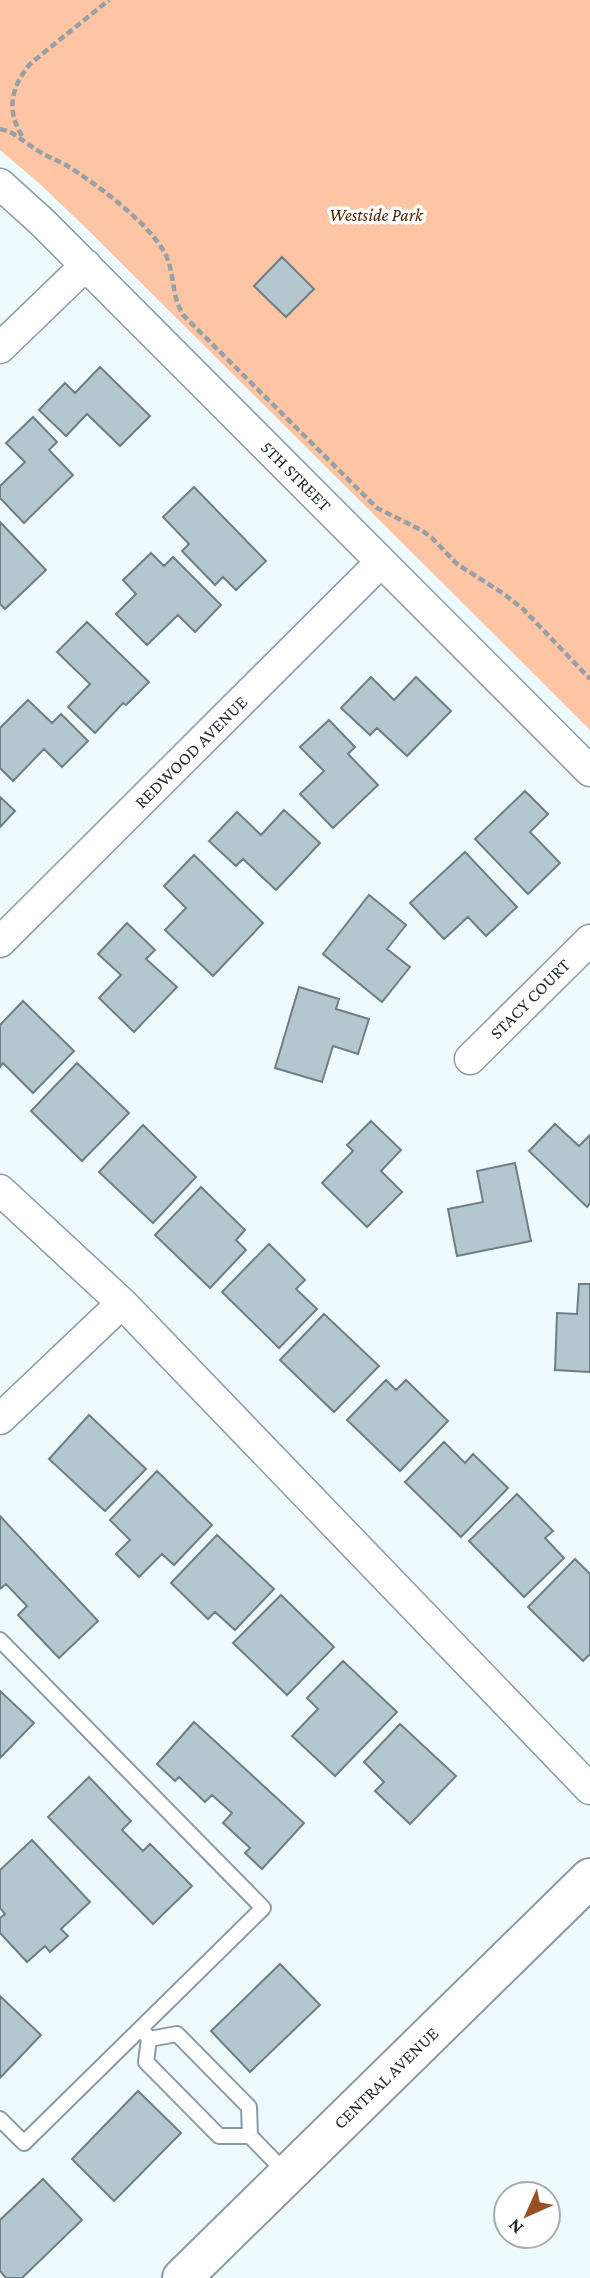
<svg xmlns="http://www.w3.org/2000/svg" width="590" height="2278" font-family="'Crimson Pro',serif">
<rect width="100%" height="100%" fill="#effaff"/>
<!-- green -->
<path fill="#fec5a5" d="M0 0H590V730L91 233 40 184 0 150Z"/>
<!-- building -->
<path fill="#b5c7ce" stroke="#6e7f86" stroke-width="2" d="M282 257 314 289 286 317 254 286Z
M100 367 150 416 120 446 87 414 66 436 39 410 65 383 75 393Z
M33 417 57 442 49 450 73 475 24 523 0 498V486L25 462 6 443Z
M194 487 266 561 236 590 223 577 215 585 182 551 189 544 163 517Z
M0 522 46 570 5 609 0 604Z
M151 553 164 566 173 557 221 605 195 632 178 615 147 645 116 614 136 594 123 580Z
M87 622 149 682 126 705 123 703 95 733 68 707 90 684 57 652Z
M371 677 394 700 416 677 451 711 407 756 377 728 370 735 341 708Z
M28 700 52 723 61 714 88 741 62 767 44 749 13 781 0 768V728Z
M329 720 355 747 348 754 378 785 333 828 300 794 324 771 300 747Z
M525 791 548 814 530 832 560 863 528 894 475 839Z
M0 797 15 811 0 827Z
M284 810 320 843 276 890 243 859 236 866 209 841 237 812 261 835Z
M465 852 517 907 486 936 468 917 444 939 410 903Z
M194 855 263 923 213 976 165 930 186 908 164 886Z
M369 895 406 925 387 949 410 967 382 1002 323 954Z
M127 923 155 950 146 959 177 987 134 1032 99 998 121 975 98 954Z
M299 987 339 999 336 1009 369 1019 358 1054 333 1046 322 1082 275 1068Z
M23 1001 74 1051 33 1093 3 1063 0 1067V1025Z
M77 1063 129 1113 82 1161 31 1111Z
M371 1121 401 1150 381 1171 402 1192 367 1227 322 1183 353 1151 347 1145Z
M555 1124 579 1146 590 1135V1203L587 1207 529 1151Z
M143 1125 196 1177 153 1223 99 1172Z
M515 1163 531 1241 457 1256 448 1209 483 1202 477 1171Z
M201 1187 245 1230 236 1240 246 1250 210 1288 155 1235Z
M269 1244 305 1280 296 1289 317 1309 279 1348 222 1292Z
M579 1284H590V1372L555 1370 557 1313 577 1314Z
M324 1314 379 1366 334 1412 280 1360Z
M386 1380 396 1390 406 1380 448 1421 400 1471 347 1420Z
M89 1415 146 1469 105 1511 49 1459Z
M444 1442 465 1463 473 1454 508 1488 461 1537 405 1482Z
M157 1471 212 1525 174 1565 162 1554 139 1577 116 1554 130 1540 110 1520Z
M517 1494 553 1531 545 1538 564 1558 524 1597 469 1541Z
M0 1516 98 1621 59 1658 18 1615 27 1606 6 1584 0 1589Z
M217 1535 274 1589 235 1630 215 1612 208 1619 171 1583Z
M575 1559 590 1574V1654L583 1661 528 1607Z
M281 1595 334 1647 287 1695 233 1643Z
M343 1661 397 1712 335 1776 292 1736 318 1709 307 1698Z
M0 1691 34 1723 0 1758Z
M194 1722 304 1823 262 1869 245 1853 250 1848 223 1823 232 1813 212 1795 205 1802 179 1777 175 1781 157 1764Z
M400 1724 456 1776 410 1824 375 1791 384 1782 364 1762Z
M89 1777 131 1821 122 1830 143 1851 150 1844 192 1886 153 1924 48 1817Z
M32 1840 90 1902 61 1929 68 1936 50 1952 45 1946 27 1962 0 1933V1918L5 1914 0 1908V1870Z
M280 1964 320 2005 250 2072 211 2031Z
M0 1996 41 2035 0 2078Z
M138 2091 181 2133 114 2201 72 2159Z
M43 2179 82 2220 22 2278H6L0 2271V2220Z"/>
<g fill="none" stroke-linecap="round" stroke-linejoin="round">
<!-- service casing -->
<g stroke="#8a9ba2" stroke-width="18">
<path id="service" d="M0 1640 263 1908 24 2143 0 2119
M144 2032 149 2039 146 2062 219 2136H250
M149 2039 177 2034 249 2107 250 2136 286 2173"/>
</g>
<!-- minor casing -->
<g stroke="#8a9ba2" stroke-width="33">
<path id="minor" d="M0 184 42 222 590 771
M0 348 86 265
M0 942 381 562
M470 1059 590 940
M0 1190 122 1303 590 1789
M0 1419 122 1303"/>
</g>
<!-- secondary casing -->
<g stroke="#8a9ba2" stroke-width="42">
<path id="secondary" d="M182 2278 590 1878"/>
</g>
<!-- path -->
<path stroke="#97a1a5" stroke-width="4.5" stroke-dasharray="7 3.5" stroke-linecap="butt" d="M0 129C15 132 24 142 37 150 46 156 56 160 66 165 95 183 146 221 163 250 176 271 170 296 184 316L377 508 421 530 432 538 457 564 504 594 523 609 590 679
M22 136C6 110 11 86 31 63L109 0"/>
<!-- service -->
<use href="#service" stroke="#fff" stroke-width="14"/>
<!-- minor -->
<use href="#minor" stroke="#fff" stroke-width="30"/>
<!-- secondary -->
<use href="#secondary" stroke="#fff" stroke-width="38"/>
</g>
<g text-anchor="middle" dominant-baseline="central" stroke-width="7" stroke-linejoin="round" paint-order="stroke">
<!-- park labels -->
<g font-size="18" font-style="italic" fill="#4f2201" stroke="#fff">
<text x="376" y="215">Westside Park</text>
</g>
<!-- street labels -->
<g font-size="18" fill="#262d30" stroke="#fff">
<text transform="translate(296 476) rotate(45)">5TH STREET</text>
<text transform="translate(191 752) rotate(-45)">REDWOOD AVENUE</text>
<text transform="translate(530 999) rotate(-45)">STACY COURT</text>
<text transform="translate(386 2078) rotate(-44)">CENTRAL AVENUE</text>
</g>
</g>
<!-- north arrow -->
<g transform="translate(527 2215) rotate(225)"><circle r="33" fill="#ffffff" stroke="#a8abac" stroke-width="2"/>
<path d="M0-5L12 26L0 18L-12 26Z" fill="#965125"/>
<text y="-10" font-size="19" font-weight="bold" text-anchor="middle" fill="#262d30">N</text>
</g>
</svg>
